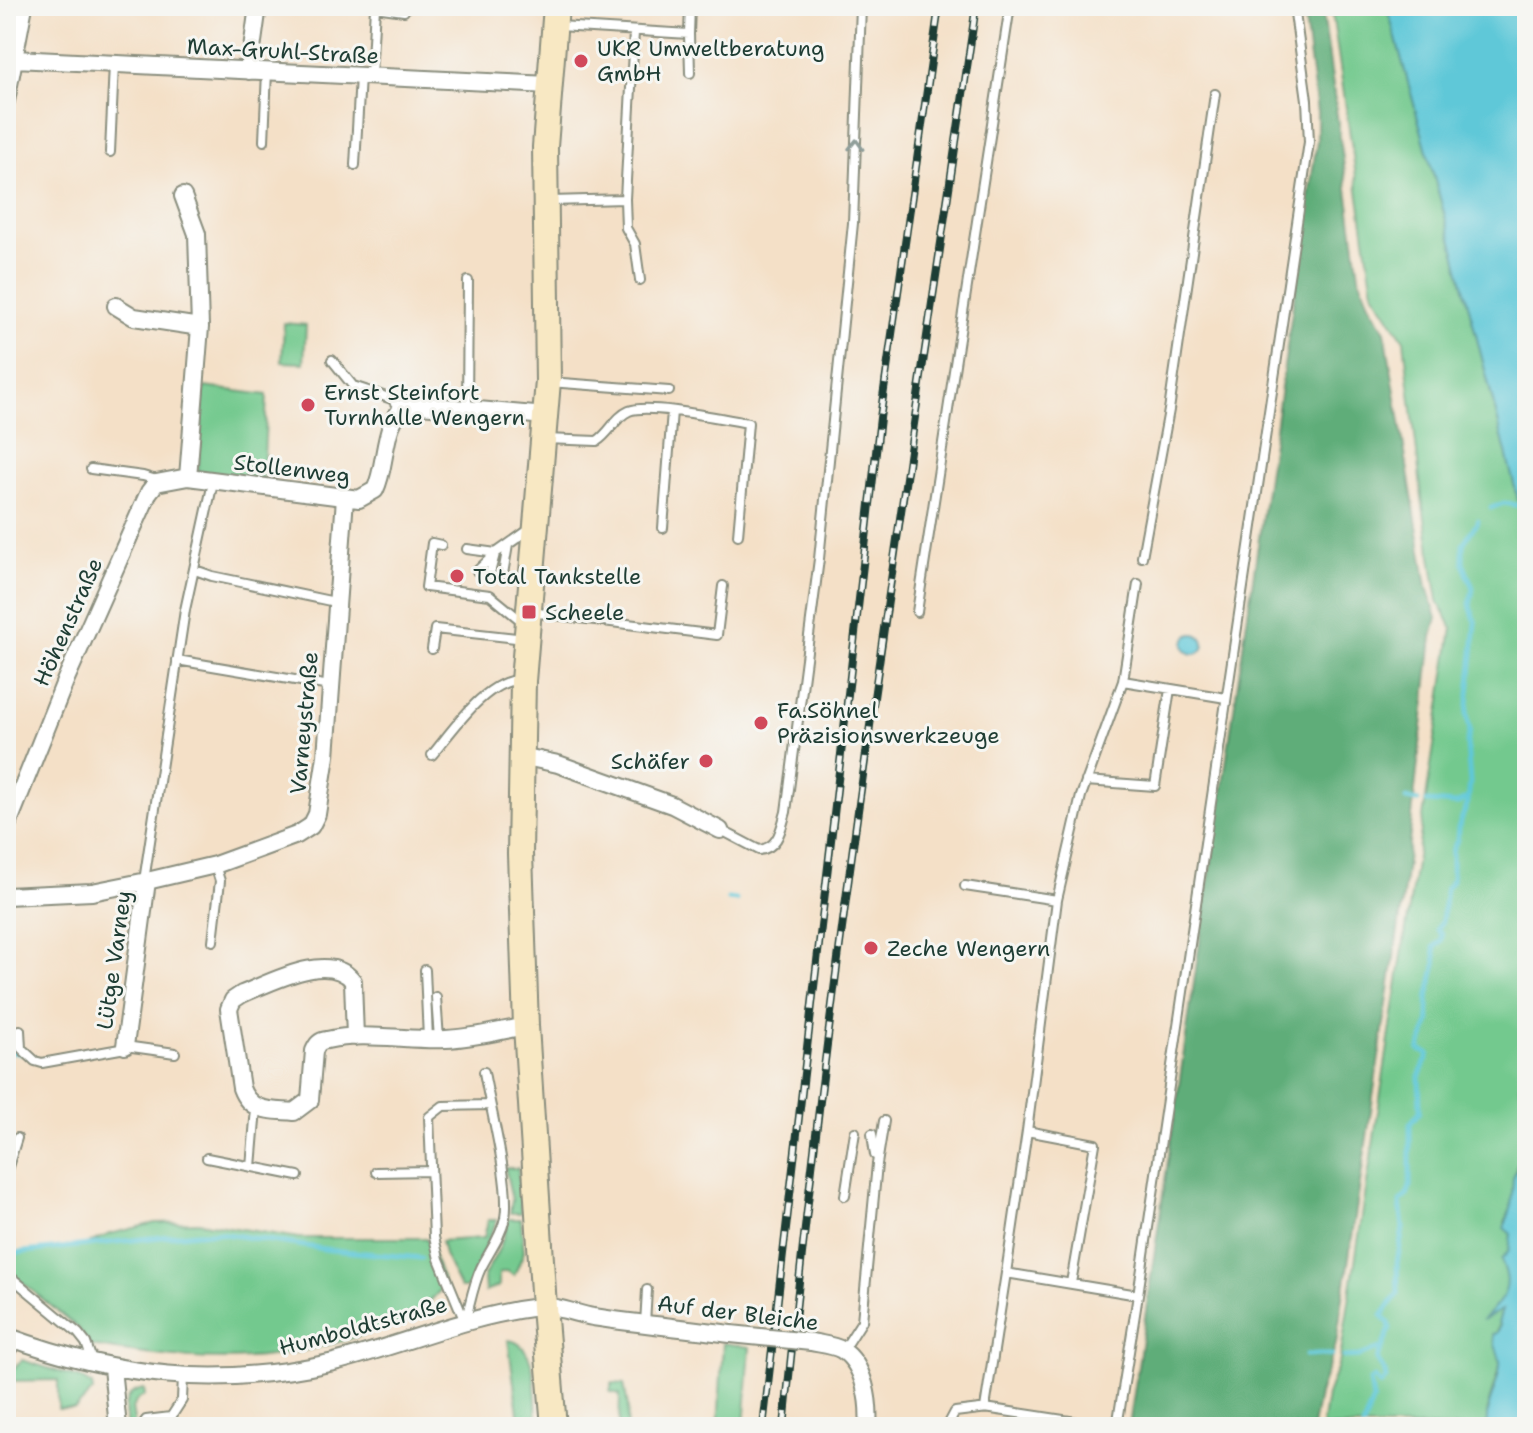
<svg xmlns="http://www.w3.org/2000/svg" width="1533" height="1433" font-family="'Shantell Sans',sans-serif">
<rect width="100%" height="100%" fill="#f6f6f2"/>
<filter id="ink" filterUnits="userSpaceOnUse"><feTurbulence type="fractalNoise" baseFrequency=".0125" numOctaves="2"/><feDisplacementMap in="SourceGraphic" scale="16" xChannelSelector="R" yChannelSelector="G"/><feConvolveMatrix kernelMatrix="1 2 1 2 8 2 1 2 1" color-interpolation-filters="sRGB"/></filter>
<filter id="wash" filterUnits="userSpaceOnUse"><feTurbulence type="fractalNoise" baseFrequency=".006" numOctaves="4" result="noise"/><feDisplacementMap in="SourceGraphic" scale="32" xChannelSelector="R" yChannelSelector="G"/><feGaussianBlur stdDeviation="1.8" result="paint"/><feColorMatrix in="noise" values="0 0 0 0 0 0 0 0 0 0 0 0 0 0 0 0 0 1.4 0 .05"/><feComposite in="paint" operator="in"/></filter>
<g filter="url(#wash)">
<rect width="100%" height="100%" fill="#f4e0c7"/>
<!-- green -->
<path fill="#73c98e" stroke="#498361" stroke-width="2" d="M1331 6H1387L1456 256 1527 535V755L1525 767 1527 770V1085L1521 1088 1519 1084 1521 1092 1527 1093 1524 1133 1514 1177 1511 1209 1505 1222 1507 1229 1511 1234 1509 1251 1501 1260C1507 1272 1510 1287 1503 1300 1500 1305 1492 1309 1489 1314L1502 1309 1497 1333 1500 1365 1487 1409V1427H1322L1327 1395 1340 1360 1452 628 1438 601 1423 506 1404 340 1373 292Z
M284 323 306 325 304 363 282 362Z
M204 387 267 395 263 480 198 472Z
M505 1168H518L521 1213H510L512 1200Z
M509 1219H521L524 1252 514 1276 507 1271 499 1273V1286L485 1292 484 1276 500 1247Z
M488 1220H497L469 1284 466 1288H460L444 1255 441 1241 484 1238Z
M198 1222 299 1238H426L445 1285 422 1310V1315C378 1331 333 1346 286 1354 222 1364 155 1357 91 1346L78 1328 6 1269V1255L87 1244 110 1234 155 1223Z
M508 1340C540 1343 535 1402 537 1427H520Z
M723 1343 750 1347 744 1427H718Z
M22 1360 82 1379 92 1385 93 1391 75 1409H58V1380L9 1381 10 1427H6V1378Z
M612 1383 624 1384 628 1406 627 1427H619L620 1394 610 1392Z
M144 1389 145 1396 138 1399 132 1408 135 1427H127C124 1409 122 1392 144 1389Z"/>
<!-- forest -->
<path fill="#5ead79" stroke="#3e7556" stroke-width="2" d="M1303 6H1322L1359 276 1369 303 1385 331 1427 587 1437 618 1432 637 1403 897 1336 1344 1319 1394 1313 1427H1129L1317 141V112Z"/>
<!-- water -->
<path fill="#5ec8d8" stroke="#3e8286" stroke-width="2" d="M1387 6H1527V535L1456 256Z
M1184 644a10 10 0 1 1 20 0a10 10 0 1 1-20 0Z
M1527 1101V1427H1487C1485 1401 1498 1389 1500 1365 1501 1355 1494 1348 1493 1335L1498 1332 1500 1324 1498 1323 1502 1310 1482 1320C1502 1300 1515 1290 1501 1260L1509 1251 1511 1234 1504 1228 1511 1209 1513 1178 1518 1166Z"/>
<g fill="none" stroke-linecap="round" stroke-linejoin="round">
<!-- stream -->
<path stroke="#5ec8d8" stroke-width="5" d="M1491 508 1504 503 1527 507
M1406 799 1418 801
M1427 802 1457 804 1467 798
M728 899 736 900
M6 1051 21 1053
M6 1254 197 1233H219L331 1250 421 1258
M1306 1355H1332
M1344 1357 1359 1356 1381 1348
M1363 1427 1373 1399 1370 1381 1375 1378 1380 1385 1386 1379 1385 1372 1377 1360 1390 1329 1389 1323 1382 1316 1398 1293 1397 1263 1403 1228 1400 1202 1407 1195 1410 1187V1124L1420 1111 1419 1077 1429 1054 1419 1050 1429 1023 1428 998 1436 963 1434 947 1441 941 1442 935 1437 929 1442 921 1446 888 1452 881V851L1457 840 1458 828 1468 802 1470 782 1467 743 1470 731 1467 714 1476 623 1470 605 1473 588 1463 563V544L1478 521"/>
</g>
</g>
<g filter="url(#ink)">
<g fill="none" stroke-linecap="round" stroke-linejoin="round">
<!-- service casing -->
<g stroke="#8a8e7e" stroke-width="12">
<path id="service" d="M559 26 689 34 690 6
M634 32 625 199 626 228 635 244 640 280
M689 34 690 73
M371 76 375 7 404 11
M264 141 267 71
M110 152 114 64
M355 165 360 76
M550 201 625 199
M332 360 353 386 392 399 400 409
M549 382 669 391
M467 408 468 281
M545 439 597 441C610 433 615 417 629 411 649 403 723 419 748 423L738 535
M91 469 143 476 160 481
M663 528 672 411
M441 545 432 543 426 587 490 595 524 623
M467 549 496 553
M1142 557 1169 410 1215 94
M195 570 212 576 335 602
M477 571 496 553 530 529
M490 573 495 554
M503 574 508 545
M530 612 717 635 723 586
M917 612 1010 6
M432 649 435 629 525 639
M177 660 330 686
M1123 681 1226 698
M432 755C453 730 488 677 522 680
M1086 781 1155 786 1170 689
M721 830 759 850C779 848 781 828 786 812L819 559 853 223 861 6
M144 881 185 610 213 482
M965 886 1057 900 1081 796 1123 681 1138 584
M1057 900 1027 1131 1095 1144 1071 1283
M213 941 220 881 215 865
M425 970 428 1039
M436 997 439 1039
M20 1030 21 1048 35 1061 42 1063 120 1049 125 1046 175 1053
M484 1072C490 1107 511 1186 505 1218 501 1237 489 1252 481 1268 473 1285 470 1305 465 1322L439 1259 434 1237 429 1117 443 1106 490 1105
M872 1134 875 1155
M207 1158 298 1176
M251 1167 256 1108
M376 1172 431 1171
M6 1173 17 1138
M845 1196 855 1132
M6 1273 78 1333 86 1343 93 1363
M1006 1273 1027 1131
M1138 1295 1309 142 1307 100 1294 6
M645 1324 647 1290
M843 1351 862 1321 877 1164 884 1121
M6 1359 19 1341
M141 1427 146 1420 171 1417 182 1400 183 1376
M947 1427 955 1412 988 1408
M1109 1427 985 1408 1006 1273 1138 1295 1117 1427"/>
</g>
<!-- minor casing -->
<g stroke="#8a8e7e" stroke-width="20">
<path id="minor" d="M15 59 549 85
M249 71 258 6
M6 101 24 6
M183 196 197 234 200 327 188 477
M116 306 134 317 200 327
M521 756 558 764 672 805 720 830
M6 829 66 679 149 492 156 483 188 477 359 499 375 490C388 464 381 419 409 404L546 416
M6 896 92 892 147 881 215 865 297 835 311 826 317 814 326 756 345 498
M355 1037 353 981C329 950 270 983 242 994L233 1000 229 1009 241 1088C250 1113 271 1110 294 1112L310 1100 314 1051C317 1044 319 1041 327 1040 365 1031 407 1041 446 1039 473 1038 499 1031 526 1026
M125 1046 147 881
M6 1336C118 1377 217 1389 334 1362 403 1345 468 1315 539 1307 556 1305 576 1314 593 1317 639 1324 685 1328 731 1334
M811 1342C820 1344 834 1345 842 1350 865 1365 870 1403 868 1427
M112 1368 118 1427"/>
</g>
<!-- secondary casing -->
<g stroke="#8a8e7e" stroke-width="28">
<path id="secondary" d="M554 1427 544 1307 526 1026 520 854 523 681 548 381 545 147 556 6"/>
</g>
<!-- service -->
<use href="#service" stroke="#fff" stroke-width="8"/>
<!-- minor -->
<use href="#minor" stroke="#fff" stroke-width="16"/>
<!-- secondary -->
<use href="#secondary" stroke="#f8e8c3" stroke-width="24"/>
<!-- rail casing -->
<g stroke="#1f3d34" stroke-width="8">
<path id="rail" d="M763 1427 880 418 939 6
M784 1427C830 951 907 479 976 6"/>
</g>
<!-- rail -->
<use href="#rail" stroke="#f6f6f2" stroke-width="5" stroke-dasharray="15" stroke-linecap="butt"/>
<!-- minor-bridge casing -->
<g stroke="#8a8e7e" stroke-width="20" stroke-linecap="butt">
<path id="minor-bridge" d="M731 1334 811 1342"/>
</g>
<!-- minor-bridge -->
<use href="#minor-bridge" stroke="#fff" stroke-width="16"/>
</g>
<!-- one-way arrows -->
<defs><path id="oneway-chevron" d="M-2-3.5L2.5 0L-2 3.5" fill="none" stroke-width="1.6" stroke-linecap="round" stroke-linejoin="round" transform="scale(2)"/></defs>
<use stroke="#8f9e9a" href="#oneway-chevron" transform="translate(856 145) rotate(-88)"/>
</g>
<!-- markers -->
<g fill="#d1495b" stroke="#f6f6f2" stroke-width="3">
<circle cx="581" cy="61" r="8"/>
<circle cx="308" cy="405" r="8"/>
<circle cx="457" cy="576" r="8"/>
<rect x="521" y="604" width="16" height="16" rx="4"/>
<circle cx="761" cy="723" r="8"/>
<circle cx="706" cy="761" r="8"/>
<circle cx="871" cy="948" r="8"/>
</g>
<g text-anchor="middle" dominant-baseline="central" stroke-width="6" stroke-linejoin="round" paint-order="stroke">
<!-- poi labels -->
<g font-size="22" fill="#1f3d34" stroke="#f6f6f2" text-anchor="start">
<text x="597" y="48">UKR Umweltberatung<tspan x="597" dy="25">GmbH</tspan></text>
<text x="324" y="392">Ernst Steinfort<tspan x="324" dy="25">Turnhalle Wengern</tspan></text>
<text x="473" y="576">Total Tankstelle</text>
<text x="545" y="612">Scheele</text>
<text x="777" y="710">Fa.Söhnel<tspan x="777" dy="25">Präzisionswerkzeuge</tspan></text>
<text x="690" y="761" text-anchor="end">Schäfer</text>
<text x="887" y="948">Zeche Wengern</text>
</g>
<!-- street labels -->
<g font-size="22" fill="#1f3d34" stroke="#f6f6f2">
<text transform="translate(283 51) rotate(3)">Max-Gruhl-Straße</text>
<text transform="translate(292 469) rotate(7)">Stollenweg</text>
<text transform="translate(68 622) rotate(-66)">Höhenstraße</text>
<text transform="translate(304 723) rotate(-85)">Varneystraße</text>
<text transform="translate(114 960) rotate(-82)">Lütge Varney</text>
<text transform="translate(738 1313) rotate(7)">Auf der Bleiche</text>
<text transform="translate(363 1326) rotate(-15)">Humboldtstraße</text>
</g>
</g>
<!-- margin -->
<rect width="1533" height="1433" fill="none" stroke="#f6f6f2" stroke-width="32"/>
</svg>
